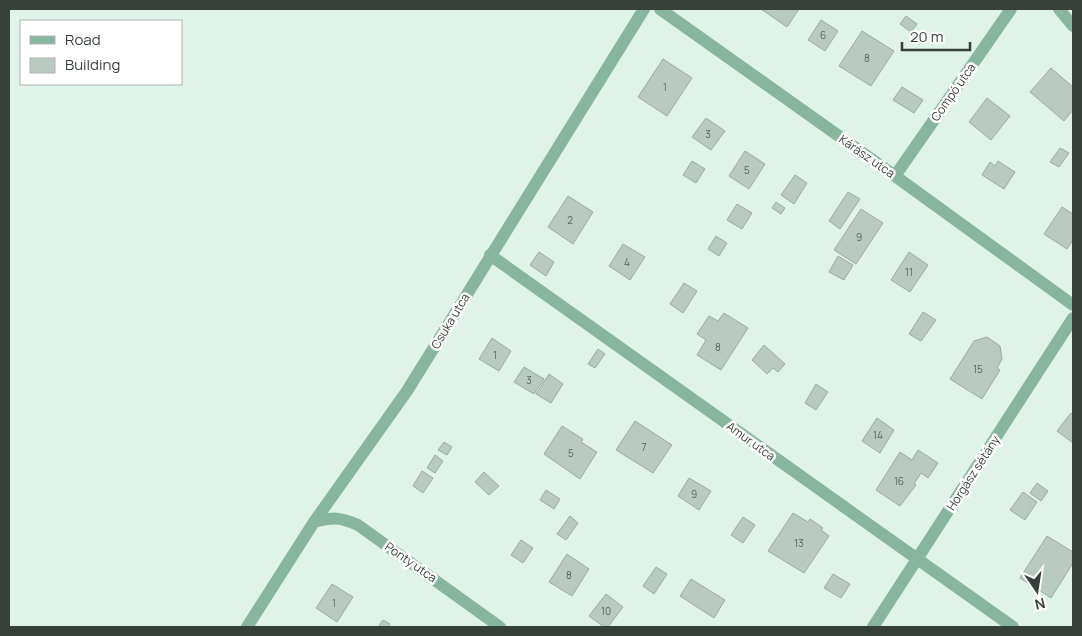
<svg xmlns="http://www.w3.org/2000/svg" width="1082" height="636" font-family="Manrope,sans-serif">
<rect width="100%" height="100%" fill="#e0f3e9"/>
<!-- building -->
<path fill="#b9cbc1" stroke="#99aba2" d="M761 9H799L787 27Z
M906 16 917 24 911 32 900 24Z
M821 20 838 31 825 51 808 40Z
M862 31 894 51 871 86 839 66Z
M663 59 692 78 667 116 638 97Z
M1051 68 1073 87V110L1064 121 1030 92Z
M902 87 923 100 914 113 893 100Z
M987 98 1010 116 991 140 969 122Z
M706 118 725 131 711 150 692 137Z
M1060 148 1069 153 1059 167 1050 162Z
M745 151 765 164 749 189 729 176Z
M692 161 705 169 696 183 683 175Z
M998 161 1015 172 1004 189 982 175 990 162 995 166Z
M795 175 807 183 794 204 781 195Z
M848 192 860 199 840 229 829 221Z
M568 196 593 212 573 244 548 227Z
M776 202 785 208 781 214 772 208Z
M737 204 752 213 742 229 727 220Z
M1062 207 1073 214V240L1067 249 1044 234Z
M861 209 883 223 856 264 834 250Z
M716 236 727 243 719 256 708 249Z
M623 244 645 257 630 280 609 266Z
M539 252 554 262 546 276 530 265Z
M909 252 928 265 910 292 891 280Z
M838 256 853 265 844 280 829 272Z
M684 283 697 291 683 313 670 304Z
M923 312 936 320 921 341 909 334Z
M724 313 748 328 721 370 697 355 706 340 697 334 709 316 718 321Z
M987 337 1000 346 1002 359 997 368 1000 370 982 399 950 379 974 341Z
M492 338 511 351 499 371 479 359Z
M764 345 785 364 778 372 773 368 767 374 752 360Z
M598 349 605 354 595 368 588 364Z
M524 367 544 379 534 394 514 382Z
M549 374 563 384 551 403 536 394Z
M816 384 828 392 816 410 805 403Z
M1071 413 1073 415V443L1057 431Z
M877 418 894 430 880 453 862 441Z
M635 421 672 445 653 473 616 450Z
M562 426 583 439 581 442 597 452 580 479 544 454Z
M444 442 452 447 447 455 438 450Z
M918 450 938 463 928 478 921 473 914 484 916 485 900 506 876 490 900 452 912 460Z
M435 455 443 461 435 473 427 468Z
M422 471 433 478 423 493 413 486Z
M484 472 499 486 489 495 475 482Z
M689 478 711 491 699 510 678 496Z
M1037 483 1048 491 1041 501 1030 493Z
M546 490 560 499 554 509 540 500Z
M1023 492 1037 502 1025 520 1010 510Z
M793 513 808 522 810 519 823 528 821 530 829 536 804 573 768 551Z
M570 516 578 523 566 540 557 534Z
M743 517 755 525 743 543 731 535Z
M1047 536 1073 552V563L1051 598 1020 578Z
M521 540 533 548 523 563 511 555Z
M567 554 589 569 572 596 549 582Z
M656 567 667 574 654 594 643 586Z
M833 574 850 584 841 598 824 588Z
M691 579 725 600 714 618 680 596Z
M332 584 353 597 337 622 316 608Z
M606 594 623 607 608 627H604L589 616Z
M383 620 390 624 388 627H378Z"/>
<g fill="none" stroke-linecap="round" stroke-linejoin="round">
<!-- minor -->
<path stroke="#88b59e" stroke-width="12" d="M660 9 895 176 1073 305
M1059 9 1073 26
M895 176 1011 9
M490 255 1013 627
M314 522C333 517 340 517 358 525L500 627
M247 627 314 522 407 391 644 9
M873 627 1073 318"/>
</g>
<g text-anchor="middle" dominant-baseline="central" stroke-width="5" stroke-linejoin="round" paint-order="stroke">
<!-- number labels -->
<g font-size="10" fill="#58625c">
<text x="823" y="35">6</text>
<text x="867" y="58">8</text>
<text x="665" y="87">1</text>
<text x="708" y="134">3</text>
<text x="747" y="170">5</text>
<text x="570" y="220">2</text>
<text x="859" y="237">9</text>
<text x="627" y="262">4</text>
<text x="909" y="272">11</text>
<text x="718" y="347">8</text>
<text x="495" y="355">1</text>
<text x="978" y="369">15</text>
<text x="529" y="380">3</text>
<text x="878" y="435">14</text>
<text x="644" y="447">7</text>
<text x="571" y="453">5</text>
<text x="899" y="481">16</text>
<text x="694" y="494">9</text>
<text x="799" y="543">13</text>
<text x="569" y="575">8</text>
<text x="334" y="603">1</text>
<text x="606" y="611">10</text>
</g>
<!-- street labels -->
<g font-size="12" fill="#373f3b" stroke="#fff">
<text transform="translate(953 92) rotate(-55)">Compó utca</text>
<text transform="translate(867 156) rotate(35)">Kárász utca</text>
<text transform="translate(450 321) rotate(-59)">Csuka utca</text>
<text transform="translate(751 441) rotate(36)">Amur utca</text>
<text transform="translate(973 473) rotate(-57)">Horgász sétány</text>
<text transform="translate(411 562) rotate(35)">Ponty utca</text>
</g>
</g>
<!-- border -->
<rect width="1082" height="636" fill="none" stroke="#373f3b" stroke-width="20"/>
<!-- legend -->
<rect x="20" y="20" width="162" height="65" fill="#ffffff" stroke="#afb2b1"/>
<rect x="30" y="36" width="25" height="8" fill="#88b59e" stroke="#afb2b1"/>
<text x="65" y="45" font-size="15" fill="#373f3b">Road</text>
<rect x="30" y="58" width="25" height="15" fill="#b9cbc1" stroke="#afb2b1"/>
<text x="65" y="70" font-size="15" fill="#373f3b">Building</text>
<!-- north arrow -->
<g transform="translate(1037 591) rotate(167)" stroke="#ffffff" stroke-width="4" paint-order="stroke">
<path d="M0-4L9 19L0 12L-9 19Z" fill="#373f3b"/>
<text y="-8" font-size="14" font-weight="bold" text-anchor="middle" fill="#373f3b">N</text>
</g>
<!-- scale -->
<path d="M902 42v8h68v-8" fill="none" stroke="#373f3b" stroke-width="2.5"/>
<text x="910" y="42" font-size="15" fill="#373f3b" stroke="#ffffff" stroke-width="4" paint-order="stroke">20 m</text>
</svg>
